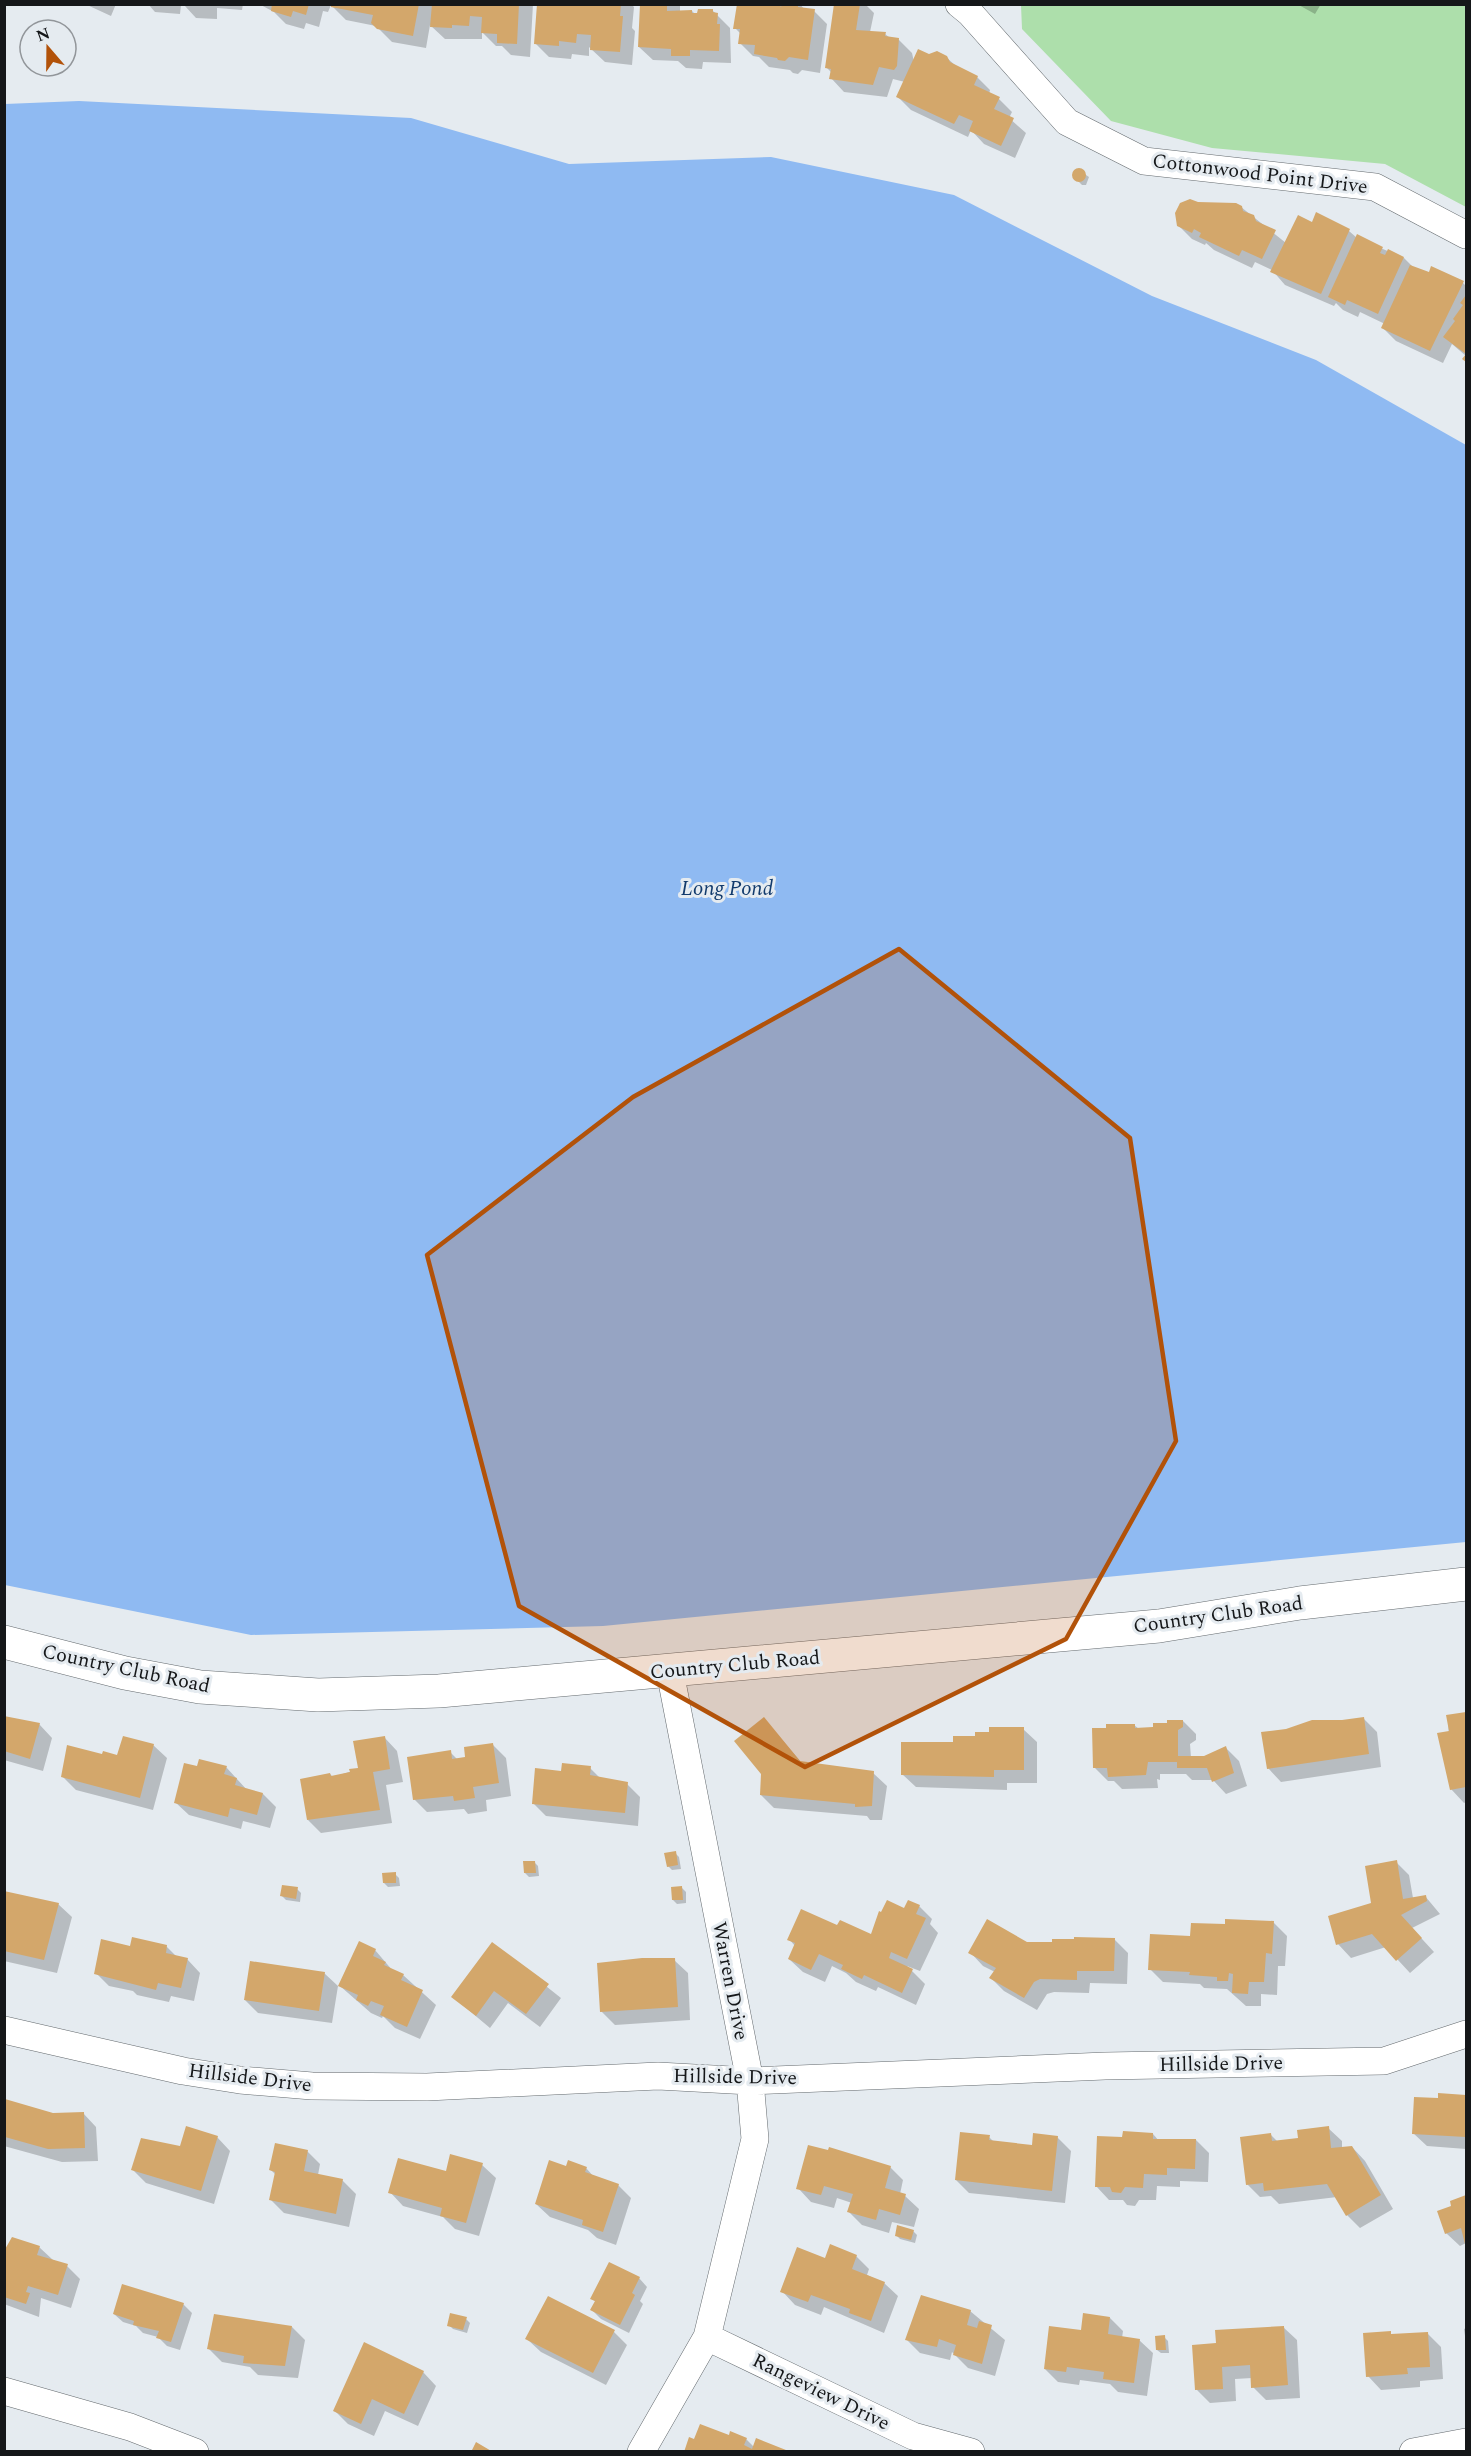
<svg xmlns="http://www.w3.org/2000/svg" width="1471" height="2456" font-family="Spectral,serif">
<rect width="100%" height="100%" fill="#e5ebf0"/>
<!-- green -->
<path fill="#addfab" d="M1021 5H1466V207L1385 164 1212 148 1111 121 1022 29Z"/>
<!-- water -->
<path fill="#8fbaf2" d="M79 101 411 118 569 164 771 157 954 195 1152 296 1316 360 1466 445V1542L603 1626 251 1635 5 1585V104Z"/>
<!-- shadow -->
<path fill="#0003" d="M85 4H116L111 16Z
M148 4H243L242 10 217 8V19L196 18 185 6 181 5 180 14 155 12Z
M259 4H533L530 57 511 55 502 46H496L482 32V39H445L430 25 426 48 392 42 376 26 346 20 331 5 328 12 323 11 319 27 306 23 304 29 286 24 274 12Z
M539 4H631L634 7 632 28 635 31 632 65 605 62 589 47V56L572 54 571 59 549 57 535 43Z
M641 4H680V12L692 11 695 14 713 11 730 28 731 63 703 62 702 69 686 68 678 61 653 60 639 47Z
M738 4H800L804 9 814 11 827 24 820 73 802 70 798 74 793 73 790 70 769 67 759 57 753 56 740 43 741 34 735 28Z
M835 4H865L874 13 870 32 885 34 890 38 899 40 912 53 914 62 929 56 946 57 957 67 977 77 990 90 989 94 999 99 1012 112 1009 118 1026 133 1015 158 984 144 971 130 968 137 911 110 898 97 905 82 893 79 887 97 844 92 831 78 832 73 826 67Z
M1297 4H1321L1315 14Z
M1077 169 1089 177 1086 185H1082L1074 177Z
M1198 204 1241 207 1286 243 1313 224 1349 231 1357 238 1404 258 1414 268 1463 283 1466 286V361L1464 359 1466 356 1452 344 1443 363 1396 341 1383 328 1385 324 1360 312 1358 317 1343 310 1336 303 1334 306 1285 285 1272 270 1255 262 1252 268 1214 250 1206 243 1205 245 1192 239 1178 225Z
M1466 1713V1802L1464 1803 1451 1789 1448 1716Z
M4 1717 39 1724 52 1738 43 1771 4 1760Z
M1363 1718 1377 1732 1381 1767 1281 1782 1268 1768 1342 1722Z
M764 1719 802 1763 873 1773 887 1786 882 1820H870L867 1816 774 1808 761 1795Z
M1183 1721 1196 1734V1740L1190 1744 1191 1758 1204 1757 1226 1748 1239 1761 1247 1786 1226 1794 1213 1780H1192L1186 1774H1160V1780L1157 1779 1158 1788 1122 1789 1114 1781H1108L1095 1768 1134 1725 1139 1729H1154Z
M1023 1729 1037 1742V1783H1007V1790L916 1787 902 1774 955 1744Z
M384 1737 397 1751 403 1782 386 1785 392 1823 321 1833 308 1820 330 1774 333 1777 359 1769Z
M153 1745 167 1758 153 1810 76 1790 63 1777 103 1756 118 1757Z
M493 1745 506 1758 511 1796 486 1800 487 1811 468 1814 464 1809 427 1812 414 1799 450 1752 458 1760 467 1758Z
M226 1767 247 1790 263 1794 276 1807 270 1828 243 1821 241 1829 189 1815 175 1802 199 1768Z
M590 1768 601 1779 627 1784 640 1797 638 1826 546 1816 533 1803 563 1773Z
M675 1853 679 1857 681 1869 672 1870 668 1866Z
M534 1862 538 1866 539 1876 529 1877 525 1873Z
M1396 1862 1409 1875 1413 1898 1425 1896 1440 1914 1412 1928 1434 1952 1410 1973 1386 1947 1351 1958 1338 1944 1372 1904Z
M395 1874 399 1878 400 1886 388 1887 384 1883Z
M682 1888 686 1892V1903L677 1904 673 1900Z
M297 1889 301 1893 300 1902 286 1900 282 1896Z
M4 1893 58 1904 72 1917 57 1973 4 1961Z
M919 1906 932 1919 930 1924 938 1933 920 1971 907 1966 925 1984 916 2005 878 1987 876 1991 856 1982 846 1973 832 1966 825 1982 803 1972 789 1959 795 1946 789 1939 838 1927 872 1936 905 1910Z
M1274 1923 1287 1936 1285 1966H1278L1277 1995 1261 1994V2006H1246L1227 1989 1204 1988 1200 1984 1163 1982 1150 1969 1192 1937 1227 1926Z
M1115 1940 1128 1953 1127 1984 1090 1983 1089 1993 1054 1992 1047 1994 1037 2010 1004 1991 991 1978 995 1972 983 1966 970 1952 1026 1943Z
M493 1944 561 1998 540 2027 508 2003 490 2028 453 1997Z
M166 1946 178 1958 187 1959 200 1973 194 2001 171 1996 169 2002 137 1995 133 1991 109 1986 96 1973 131 1948Z
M375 1950 393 1971 403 1975 436 2005 420 2039 395 2028 383 2016 382 2018 371 2013 340 1986Z
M674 1960 688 1973 690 2020 615 2025 601 2011Z
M324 1973 338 1986 332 2023 258 2013 245 2000Z
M1440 2095 1466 2097V2149L1427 2146 1413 2133 1440 2100Z
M4 2101 52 2114 83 2113 96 2127 98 2161 62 2162 4 2146Z
M1328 2128 1342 2141V2149L1352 2147 1365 2161 1393 2209 1360 2228 1347 2215 1337 2197 1279 2204 1271 2196 1260 2197 1247 2184 1271 2135 1278 2142 1299 2140Z
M1153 2134 1159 2141 1196 2140 1209 2153 1208 2182 1180 2181V2187L1157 2186 1156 2200H1139L1135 2206 1127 2205 1123 2200H1109L1096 2186 1123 2139Z
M217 2137 230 2151 214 2204 146 2183 133 2170 181 2148Z
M989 2137 994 2142 1033 2147 1057 2137 1071 2151 1065 2203 969 2193 956 2180Z
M307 2151 320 2164 318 2175 342 2180 356 2194 349 2227 284 2213 271 2200 276 2175 271 2170Z
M482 2165 496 2178 479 2236 455 2229 443 2217 403 2206 390 2192Z
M890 2167 903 2180 900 2194 905 2196 919 2209 914 2227 892 2222 889 2233 862 2225 849 2212 852 2203 837 2198 834 2208 811 2202 798 2188Z
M567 2168H586L595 2178 618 2185 631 2198 616 2245 597 2238 588 2230 550 2217 536 2204Z
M1466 2197V2243L1460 2246 1446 2233 1453 2207 1452 2202Z
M913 2231 917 2235 915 2243 900 2239 896 2235Z
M39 2247 53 2260 67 2266 80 2279 71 2308 41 2298 39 2317 4 2304V2256Z
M856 2256 869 2269 867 2275 884 2283 898 2296 884 2333 824 2307 821 2315 795 2305 782 2291 826 2260Z
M639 2278 647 2287 640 2301 643 2304 629 2333 601 2319 592 2310 596 2302 592 2299Z
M183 2304 192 2313 180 2350 167 2346 158 2337 143 2333 136 2326 123 2322 114 2314Z
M970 2311 1005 2340 995 2376 968 2368 952 2352 950 2360 920 2353 907 2340Z
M1110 2318 1123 2331 1122 2338 1139 2340 1153 2353 1147 2396 1118 2392 1110 2384 1080 2380 1079 2385 1058 2382 1045 2369 1082 2332Z
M466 2319 470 2323 467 2333 453 2329 449 2325Z
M292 2327 305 2340 298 2378 258 2375 250 2367 222 2362 209 2349Z
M1283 2327 1297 2340 1300 2398 1266 2400 1253 2387 1252 2378 1235 2379 1236 2401 1210 2403 1197 2390 1218 2344Z
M1466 2328V2343L1464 2329Z
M614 2332 627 2345 606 2385 541 2352 527 2339Z
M1390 2333 1393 2336 1428 2334 1441 2347 1443 2379 1420 2381V2387L1381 2390 1368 2376Z
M1164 2337 1168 2341 1169 2353H1161L1157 2350Z
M423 2372 436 2386 418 2426 385 2411 374 2436 348 2424 335 2411Z
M730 2437 746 2439 754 2447 788 2452H686L695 2441Z"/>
<!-- building -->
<path fill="#d3a76b" d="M272 4H309L306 15 293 11 291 17 271 11Z
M331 4H419L413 36 377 29 371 23 373 15 331 7Z
M432 4H519L517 44 497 43V34L481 33 482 17 470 16 469 26 452 25V28L430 27Z
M537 4H621L620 16H623L620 52 590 50 591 35 577 34 576 43 559 41V46L534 44Z
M640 4H667V11L692 10V13H697L698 9H713V12L718 13 717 24H720L719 51 690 50V56H671V49L638 47Z
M737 4H779L781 7 782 4H798V7L815 9 808 60 789 57 785 61 778 60 777 58 754 54 755 45 738 44 740 29H733Z
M834 4H860L856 30 886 32 885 36 899 38 897 66 894 70 879 67 873 85 829 79 831 69 825 68Z
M918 49 929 54 937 51 947 56 950 62 978 76 974 85 1000 97 994 109 1014 118 1001 146 969 131 973 121 959 115 954 124 896 97Z
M1072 175a7 7 0 1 1 14 0a7 7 0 1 1-14 0Z
M1190 199 1198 202 1236 203 1242 206 1243 211 1254 215 1256 221 1276 230 1262 259 1242 250 1239 256 1199 237 1201 233 1194 229 1192 233 1177 226 1175 213 1180 203Z
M1316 212 1350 229 1321 294 1270 272 1298 215 1312 222Z
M1357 234 1383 247 1380 253 1385 255 1388 249 1404 257 1378 314 1347 300 1345 305 1328 297Z
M1410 265 1429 272 1431 266 1464 281 1430 351 1381 328Z
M1466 295V362L1462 359 1466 354 1443 337 1455 321 1453 319 1463 305 1460 303Z
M1466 1712V1787L1450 1790 1437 1733 1449 1731 1446 1715Z
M4 1716 40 1723 30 1759 4 1751Z
M764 1717 800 1761 874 1771 872 1806 855 1807V1804L760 1795 761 1774 734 1741Z
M1364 1717 1369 1754 1267 1769 1261 1732 1286 1729 1312 1720H1342Z
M1167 1720H1183V1727L1178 1730V1756H1204L1226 1746 1234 1773 1212 1782 1207 1768H1177V1762H1148L1146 1775 1108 1777 1107 1768H1093L1092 1728H1106V1724H1135V1728L1153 1727V1723H1167Z
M989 1727H1024V1770H994V1777L901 1775V1742H953V1736H975V1732H989Z
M123 1736 154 1744 140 1798 61 1777 67 1745 102 1754 103 1751 117 1755Z
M385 1736 390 1769 373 1772 380 1810 307 1820 300 1779 330 1773 331 1776 350 1772 349 1769 358 1768 353 1741Z
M493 1743 499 1783 473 1787 475 1798 454 1801 453 1796 413 1800 407 1757 451 1750 452 1759 465 1757 464 1747Z
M199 1759 227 1766 224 1774 237 1778 235 1785 263 1793 257 1815 230 1808 228 1817 174 1803 184 1763 197 1766Z
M562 1763 591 1766 590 1775 628 1782 625 1813 532 1804 535 1768 561 1771Z
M676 1851 678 1865 667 1867 664 1853Z
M1397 1860 1403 1899 1426 1895 1427 1901 1401 1915 1422 1938 1396 1961 1372 1934 1336 1945 1328 1916 1371 1903 1365 1866Z
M523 1861H535L536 1873H524Z
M396 1872V1883H383L382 1873Z
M282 1885 298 1887 296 1899 280 1896Z
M682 1886 683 1900H672L671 1887Z
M4 1891 59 1903 44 1960 4 1951Z
M887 1900 904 1908 908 1900 920 1905 916 1914 926 1918 907 1959 891 1952 889 1958 913 1969 902 1993 864 1975 862 1979 841 1969 843 1965 819 1954 811 1970 788 1959 795 1943 787 1940 801 1909 837 1925 840 1920 871 1934 879 1911 881 1912Z
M987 1919 1027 1942H1052V1939H1074V1937L1115 1938 1114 1971H1077V1980L1040 1979 1034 1982 1024 1998 989 1978 996 1968 968 1953Z
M1225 1919 1274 1921 1272 1954 1266 1953 1264 1982H1249L1248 1994 1232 1993 1233 1974 1229 1973 1228 1981H1217V1977L1189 1975 1190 1972 1148 1970 1150 1934 1190 1936 1191 1923 1225 1924Z
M132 1937 167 1945 166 1953 188 1958 181 1988 158 1983 156 1990 94 1974 101 1939 130 1946Z
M359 1941 376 1949 373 1956 386 1962 384 1965 404 1974 401 1980 423 1990 407 2027 380 2015 384 2006 371 2001 368 2006 356 2000 358 1995 338 1986Z
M492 1942 549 1984 526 2014 494 1991 476 2016 451 1997Z
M642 1958H675L678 2007 600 2012 597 1963Z
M250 1961 325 1972 319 2011 244 2000Z
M1438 2093 1466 2095V2137L1412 2134 1414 2097 1438 2098Z
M5 2099 53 2113 84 2112 85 2148 48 2149 5 2137Z
M186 2126 218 2136 201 2191 131 2170 141 2138 180 2146Z
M1329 2126 1331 2148 1352 2146 1381 2195 1346 2216 1327 2184 1264 2191 1263 2183 1246 2185 1240 2137 1271 2133 1272 2141 1298 2138 1297 2130Z
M1123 2131 1153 2133V2139H1196L1195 2169 1167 2168V2175L1144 2174 1143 2188 1125 2187 1121 2193 1112 2192 1110 2187H1095L1097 2136 1122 2137Z
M960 2132 990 2135 989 2140 1032 2145 1033 2133 1058 2136 1052 2191 955 2180Z
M275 2143 308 2150 304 2171 343 2179 336 2214 269 2200 275 2172 269 2170Z
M808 2145 828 2150 829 2147 891 2166 885 2188 906 2194 900 2215 879 2209 876 2220 847 2212 853 2194 824 2186 821 2195 796 2189Z
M450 2154 483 2163 466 2223 440 2216 442 2208 388 2193 398 2158 446 2171Z
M549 2160 566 2166 568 2160 587 2167 585 2172 619 2184 603 2232 582 2225 583 2220 535 2204Z
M1466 2195V2248L1461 2228 1445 2234 1437 2211 1451 2206 1450 2201Z
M897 2225 914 2230 911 2240 895 2236Z
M12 2237 40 2246 37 2255 68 2264 58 2295 28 2286 26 2292 30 2293 26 2304 4 2297V2251Z
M830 2244 857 2255 852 2269 885 2282 871 2321 849 2313 850 2309 811 2295 808 2302 780 2292 797 2247 825 2258Z
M609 2262 640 2277 632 2293 635 2295 620 2325 590 2310 595 2301 590 2299Z
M122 2284 184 2303 171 2342 156 2338 159 2331 133 2325 134 2321 113 2314Z
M921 2295 971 2310 967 2325 977 2328 979 2321 992 2325 982 2364 953 2355 956 2345 939 2339 937 2347 905 2340Z
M548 2296 615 2330 593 2373 525 2339Z
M450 2313 467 2317 463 2330 447 2326Z
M1083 2313 1110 2317 1108 2334 1140 2339 1134 2383 1103 2379 1104 2372 1067 2367 1066 2372 1044 2369 1049 2326 1081 2330Z
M214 2314 292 2326 285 2366 243 2363 244 2356 207 2349Z
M1284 2326 1288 2385 1251 2388 1250 2365 1222 2367 1223 2389 1195 2390 1192 2345 1216 2343 1215 2330Z
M1391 2331V2334L1428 2332 1430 2367 1407 2368 1408 2374 1366 2377 1363 2333Z
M1165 2335 1166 2350H1156L1155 2336Z
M364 2342 424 2371 404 2414 372 2399 361 2424 333 2411Z
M700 2424 729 2435 730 2431 747 2438 744 2445 752 2449 756 2438 791 2452H684L689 2437 694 2439Z
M476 2442 493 2452H471Z"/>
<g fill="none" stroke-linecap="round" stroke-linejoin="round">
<!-- street casing -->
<g stroke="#646a6e" stroke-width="28">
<path id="street" d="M959 4 970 13 1067 122 1144 161 1375 187 1466 235
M4 2030 183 2071 240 2080 312 2086 427 2087 658 2076 750 2081 1105 2066 1384 2061 1466 2034
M707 2337 913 2436 971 2452
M4 2391 130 2427 195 2452
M641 2452 707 2337 755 2139 750 2081 670 1672
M1413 2452 1466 2442"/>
</g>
<!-- secondary casing -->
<g stroke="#646a6e" stroke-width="34">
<path id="secondary" d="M4 1642 125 1673 200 1687 318 1695 439 1691 1159 1626 1300 1603 1466 1584"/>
</g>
<!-- street -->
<use href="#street" stroke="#fff" stroke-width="27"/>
<!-- secondary -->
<use href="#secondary" stroke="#fff" stroke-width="33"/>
</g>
<!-- marked area -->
<path fill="#b25209" fill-opacity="0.2" stroke="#b25209" stroke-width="4.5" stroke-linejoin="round" d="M899 949 1130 1138 1176 1441 1066 1639 805 1767 519 1606 427 1255 633 1097Z"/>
<g text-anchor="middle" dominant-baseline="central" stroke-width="6" stroke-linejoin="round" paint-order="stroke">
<!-- street labels -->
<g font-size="20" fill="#151719" stroke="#e5ebf0">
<text transform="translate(1260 174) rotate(7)">Cottonwood Point Drive</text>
<text transform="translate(1218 1615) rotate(-8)">Country Club Road</text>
<text transform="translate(735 1665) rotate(-5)">Country Club Road</text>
<text transform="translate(126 1669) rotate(12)">Country Club Road</text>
<text transform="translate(730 1981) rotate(79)">Warren Drive</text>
<text transform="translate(1221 2064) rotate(-1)">Hillside Drive</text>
<text transform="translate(735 2077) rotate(1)">Hillside Drive</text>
<text transform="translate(250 2078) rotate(7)">Hillside Drive</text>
<text transform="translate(821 2392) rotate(26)">Rangeview Drive</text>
</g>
<!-- water labels -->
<g font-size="21" font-style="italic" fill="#123b6d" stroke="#e5ebf0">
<text x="727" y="889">Long Pond</text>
</g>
</g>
<!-- border -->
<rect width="1471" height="2456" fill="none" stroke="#151719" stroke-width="12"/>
<!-- north arrow -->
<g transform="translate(48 48) rotate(340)"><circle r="28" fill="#e5ebf0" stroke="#92969a" stroke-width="1.5"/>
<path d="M0-4.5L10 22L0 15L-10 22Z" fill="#b25209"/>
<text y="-9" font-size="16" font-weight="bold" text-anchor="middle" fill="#151719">N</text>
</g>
</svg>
